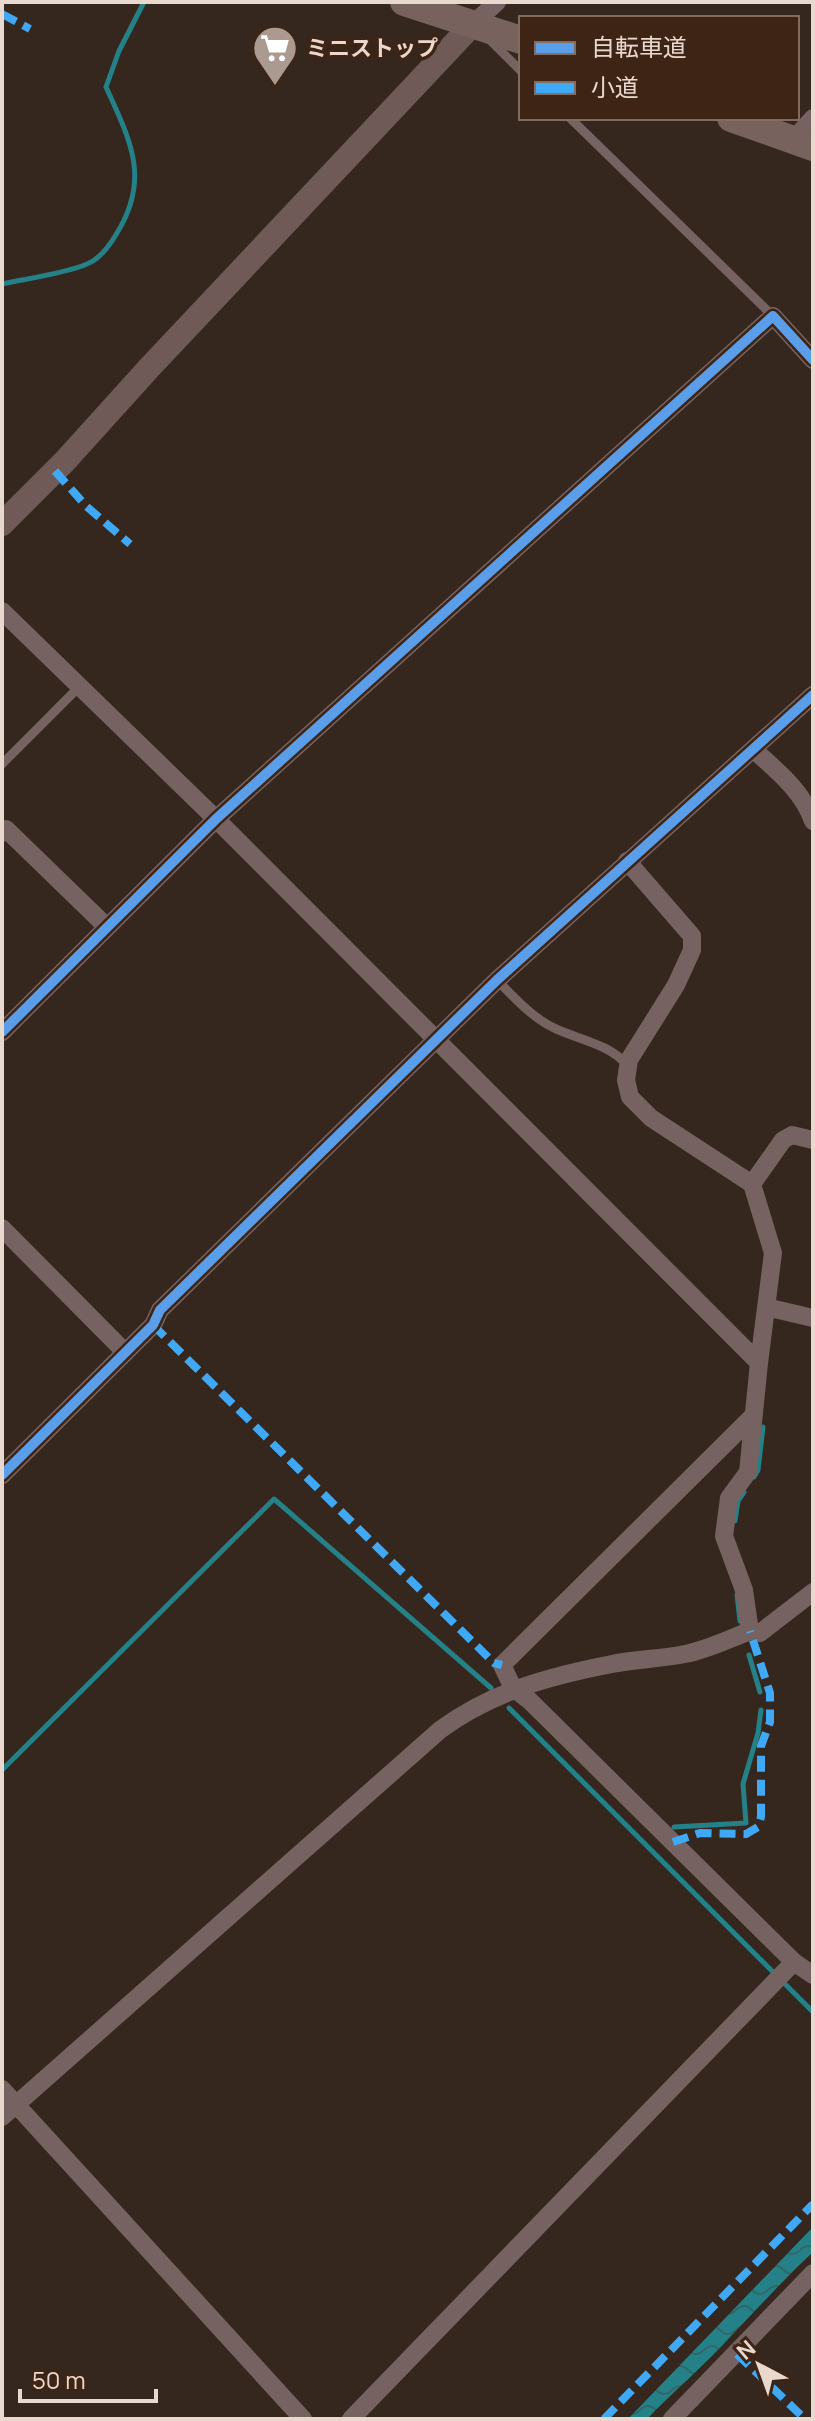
<svg xmlns="http://www.w3.org/2000/svg" width="815" height="2421" font-family="Manrope,'Noto Sans JP',sans-serif">
<defs>
<pattern id="water-waves" width="16" height="10" patternUnits="userSpaceOnUse" patternTransform="scale(2)"><rect width="16" height="10" fill="#248187"/><path d="M0 5q4-4 8 0t8 0" fill="none" stroke="#32676a"/></pattern>
</defs>
<rect width="100%" height="100%" fill="#35271e"/>
<!-- water -->
<path fill="url(#water-waves)" d="M813 2227V2252C784 2279 759 2307 731 2336 705 2365 674 2391 647 2419H628Z"/>
<g fill="none" stroke-linecap="round" stroke-linejoin="round">
<!-- stream -->
<path stroke="#248187" stroke-width="5" d="M2 284C25 279 67 273 87 264 100 259 110 245 117 233 151 178 130 140 106 87L119 51 144 2
M754 1477 758 1470 763 1427
M735 1521 738 1501 744 1492
M737 1595 740 1621
M749 1655 760 1692
M509 1708 776 1975
M2 1770 274 1499 491 1688
M674 1827 746 1823 743 1784 758 1733 761 1710
M783 1982 813 2012"/>
<!-- lane -->
<path stroke="#766261" stroke-width="9" d="M490 40 521 71
M570 118 773 316
M2 764 80 686
M497 980C510 993 523 1008 539 1019 565 1039 606 1039 628 1066"/>
<!-- street -->
<path stroke="#766261" stroke-width="18" d="M473 24 497 2
M793 140 813 118
M2 611 216 819 759 1363
M753 749C776 770 802 790 813 821
M2 833 6 829 107 927
M627 861 692 936V950L676 985 629 1060 626 1080 630 1097 651 1118 752 1184 773 1253 759 1363 748 1472 729 1498 724 1536 744 1590 750 1631
M2 1032 216 819 773 316 813 360
M752 1184 783 1140 792 1135 813 1140
M2 1228 125 1352
M766 1307 813 1318
M754 1415 502 1665 513 1688 530 1701 794 1962 813 1975
M2 1475 153 1325 160 1310 497 980 813 695
M2 2089 303 2419
M2 2117 440 1730C491 1692 550 1676 612 1664 636 1659 661 1659 685 1654 707 1650 729 1639 750 1631L760 1633 813 1592
M351 2419 794 1962
M672 2419 813 2273"/>
<!-- secondary -->
<path stroke="#705a57" stroke-width="24" d="M2 524 65 461 149 368 473 24"/>
<!-- primary -->
<path stroke="#78625e" stroke-width="28" d="M404 2 521 40
M731 118 813 147"/>
<!-- quiet -->
<path stroke="#3fa9f5" stroke-width="8" stroke-dasharray="16 8" stroke-linecap="butt" d="M2 14 30 29
M55 471 86 506 130 544
M153 1325 494 1663 502 1665
M673 1842 700 1833 746 1834 758 1827 761 1817V1746L770 1722V1693L750 1631
M737 2354 805 2419
M604 2419 813 2204"/>
<!-- cycleway casing -->
<g stroke="#3e2415" stroke-width="15">
<path id="cycleway" d="M2 1032 216 819 773 316 813 360
M2 1475 153 1325 160 1310 497 980 813 695"/>
</g>
<!-- cycleway -->
<use href="#cycleway" stroke="#5a9eea" stroke-width="10"/>
</g>
<!-- icons -->
<defs>
<g id="supermarket-pin" transform="scale(2.3)"><path d="M0 17L-7.5 6A9.5 9.5 0 1 1 7.5 6Z" fill="#aa9a90" stroke="#3e2415"/><path d="M-6-5.5h2.5l.6 2H6L4.5 2H-2.5L-4.4-4H-6ZM-1.5 3.2a1.3 1.3 0 1 0 .1 0ZM3 3.2a1.3 1.3 0 1 0 .1 0Z" fill="#fff"/></g>
</defs>
<g fill-rule="evenodd">
<use href="#supermarket-pin" x="275" y="48"/>
</g>
<g text-anchor="middle" dominant-baseline="central" stroke-width="7" stroke-linejoin="round" paint-order="stroke">
<!-- poi labels -->
<g font-size="22" font-weight="bold" fill="#e9d8ce" stroke="#3e2415" text-anchor="start">
<text x="306" y="48">ミニストップ</text>
</g>
</g>
<!-- border -->
<rect width="815" height="2421" fill="none" stroke="#e9d8ce" stroke-width="8"/>
<!-- legend -->
<rect x="519" y="16" width="280" height="104" fill="#3e2415" stroke="#826c5f" stroke-width="2"/>
<rect x="535" y="42" width="40" height="12" fill="#5a9eea" stroke="#826c5f" stroke-width="2"/>
<text x="591" y="56" font-size="24" fill="#e9d8ce">自転車道</text>
<rect x="535" y="82" width="40" height="12" fill="#3fa9f5" stroke="#826c5f" stroke-width="2"/>
<text x="591" y="96" font-size="24" fill="#e9d8ce">小道</text>
<!-- north arrow -->
<g transform="translate(759 2365) rotate(319)" stroke="#3e2415" stroke-width="6" paint-order="stroke">
<path d="M0-6L14 30L0 20L-14 30Z" fill="#e9d8ce"/>
<text y="-12" font-size="22" font-weight="bold" text-anchor="middle" fill="#e9d8ce">N</text>
</g>
<!-- scale -->
<path d="M20 2389v12h136v-12" fill="none" stroke="#e9d8ce" stroke-width="4"/>
<text x="32" y="2389" font-size="24" fill="#e9d8ce" stroke="#3e2415" stroke-width="6" paint-order="stroke">50 m</text>
</svg>
